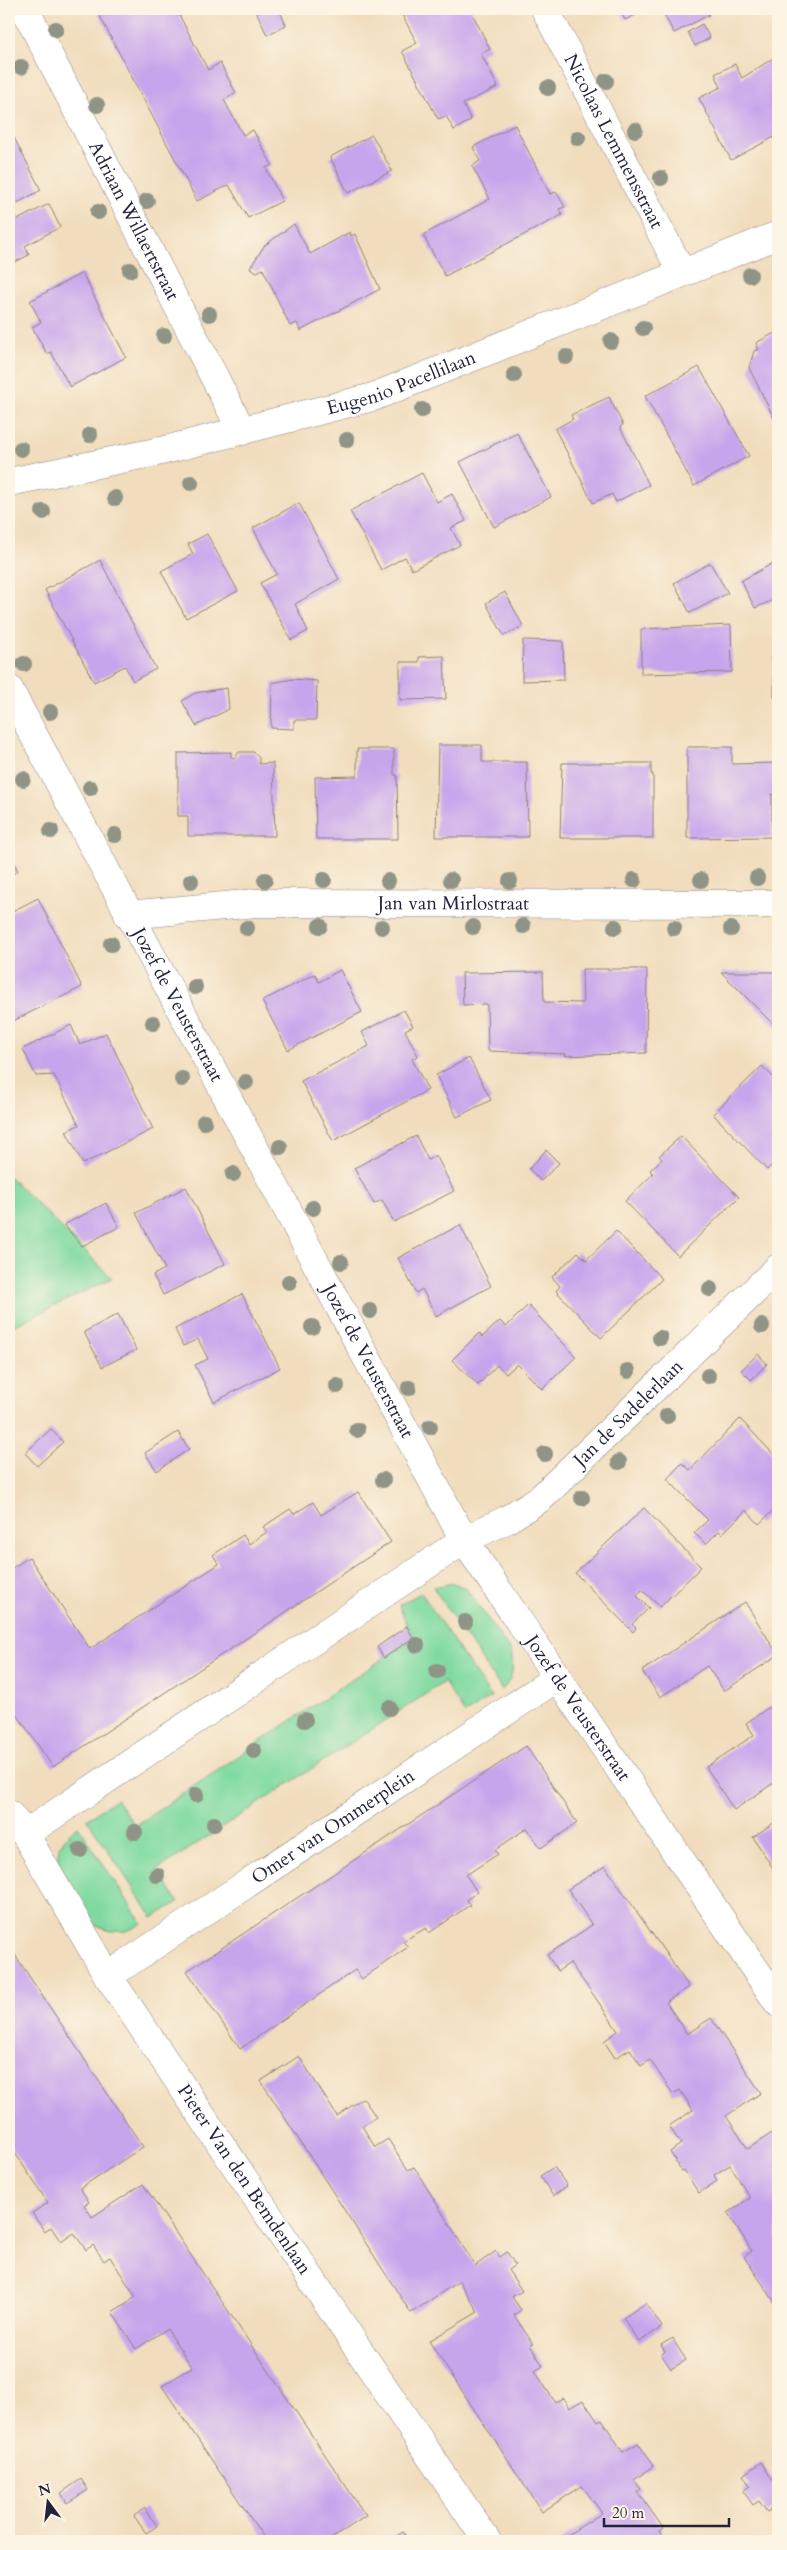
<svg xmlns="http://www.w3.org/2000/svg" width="787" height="2550" font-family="Cardo,serif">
<rect width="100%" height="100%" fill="#fcf5e5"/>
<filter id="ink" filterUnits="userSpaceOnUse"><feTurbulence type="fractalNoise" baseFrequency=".02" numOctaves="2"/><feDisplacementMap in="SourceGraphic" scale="10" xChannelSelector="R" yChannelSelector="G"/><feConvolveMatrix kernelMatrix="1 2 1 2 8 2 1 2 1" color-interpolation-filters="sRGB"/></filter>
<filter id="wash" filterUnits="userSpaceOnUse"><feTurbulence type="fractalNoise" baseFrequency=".0096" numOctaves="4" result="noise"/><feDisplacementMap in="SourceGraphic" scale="20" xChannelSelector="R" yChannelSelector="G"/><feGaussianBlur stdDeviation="1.12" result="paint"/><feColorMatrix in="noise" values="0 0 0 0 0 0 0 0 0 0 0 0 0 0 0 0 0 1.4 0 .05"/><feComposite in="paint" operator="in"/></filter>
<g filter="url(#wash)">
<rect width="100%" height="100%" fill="#f1ddbd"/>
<!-- green -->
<path fill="#7fdaa0" stroke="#507e6e" d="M9 1176 112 1278 9 1328Z
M453 1583 466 1588 511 1652C514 1667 513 1679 502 1690L433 1587Z
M421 1593 491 1697 465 1714 444 1682 157 1870 178 1902 153 1918 87 1819 116 1799 135 1826 384 1658 412 1639 399 1605Z
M78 1826 142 1923C126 1935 112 1933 94 1925L60 1871C54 1850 61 1839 78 1826Z"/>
<g id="blocks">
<!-- building -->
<path fill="#c7a5ec" d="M96 9H176L208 70 220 63 236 93 224 100 243 135 253 130 272 165 266 168 282 201 248 218 229 185 197 201Z
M268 9H279L286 25 267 35 257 13Z
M386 9H470L490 49 481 54 498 87 463 104 471 120 454 130 446 116 438 119 402 51 417 43 399 9 389 14Z
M619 9H648L625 20Z
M661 9H706L709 15 674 33Z
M702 24 710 38 695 46 688 32Z
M778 55V135L731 160 699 98 721 87 715 74 735 64 742 78Z
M515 125 550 194 556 192 565 207 559 209 562 215 445 276 423 235 490 199 472 166 480 161 473 147Z
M9 128 41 190 10 207 17 220 49 204 60 227 25 246 29 255 9 265Z
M372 135 392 171 348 193 330 157Z
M294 224 310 254 350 232 351 236 355 234 380 289 300 331 297 323 290 326 263 269 257 272 250 268 264 246Z
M82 273 126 357 70 387 51 352 47 354 32 327 41 322 30 301Z
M778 331V426L749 368 754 351 759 349 756 343Z
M699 367 749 456 694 486 645 396Z
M609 397 623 425 620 427 649 485 616 502 612 494 593 503 555 429 573 419 571 415Z
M517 433 551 497 494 527 460 462Z
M422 473 437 502 452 494 466 521 451 528 460 545 412 570 405 557 381 570 350 511Z
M299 503 339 579 295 604 308 631 291 640 260 583 277 574 253 528Z
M207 534 238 591 186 618 161 571 193 554 188 544Z
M100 560 156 669 133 681 125 666 94 682 45 590Z
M775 562 778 568V598L755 608 741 581Z
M710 563 728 593 690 613 674 583Z
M505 592 523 626 504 636 486 603Z
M731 625 732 672 641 674V629Z
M523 640 563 641 564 680 522 681Z
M444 656 446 699 400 700V662H419V657Z
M774 657H778V697H774Z
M293 679 317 681 316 720H294V729L271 728 272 683Z
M227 688 229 709 196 726 182 701 195 693Z
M438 745H482V762H527L528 837H436Z
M687 747H732V764L776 763 775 795 772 794V837L687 838Z
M357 749H394V775H397L398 839H316L315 777 357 776Z
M231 752V757L235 758 239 752H254L259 758V764L273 763 275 836H188V816H178V753Z
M562 763H651V774H653V838H560Z
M9 853 18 871 9 876Z
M38 898 82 987 9 1023V913Z
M582 969H647L646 1053 565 1056 566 1054 488 1051 487 1004 463 1005 462 973 543 972 544 1002 583 1003Z
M340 970 362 1012 288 1050 262 1001 315 974 319 982Z
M721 972H778V1029Z
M404 1010 413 1026 405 1030 418 1056 412 1059 428 1090 333 1141 301 1081 369 1046 362 1032Z
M71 1025 80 1045 106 1033 153 1129 83 1164 66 1131 79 1125 54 1075 36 1076 23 1049Z
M469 1058 491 1100 457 1117 436 1075Z
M762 1066 778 1082V1159L767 1170 713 1114Z
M416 1136 428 1160 436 1155 454 1191 394 1222 382 1200 374 1204 354 1168Z
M681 1136 739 1197 678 1256 625 1201 653 1174 650 1170 662 1159 659 1156Z
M546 1150 559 1163 541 1181 529 1169Z
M186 1187 225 1264 163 1295 153 1275 165 1269 136 1213Z
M106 1203 119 1227 82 1246 64 1225Z
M460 1225 491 1286 436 1316 422 1289 416 1293 398 1258Z
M616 1231 662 1279 601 1338 556 1291 560 1286 552 1277 578 1252 586 1260Z
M242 1294 280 1368 214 1402 195 1365 208 1359 198 1339 183 1346 175 1329Z
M528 1305 576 1357 542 1389 517 1364 506 1374 497 1365 478 1385 452 1360 479 1333 482 1337 500 1321 506 1327Z
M118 1314 136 1350 102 1367 84 1332Z
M758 1354 767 1364 751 1380 741 1370Z
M740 1419 778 1459V1506L759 1524 746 1510 722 1534 719 1531 706 1544 694 1533 708 1520 667 1479 682 1463 690 1470Z
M51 1429 63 1442 37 1466 25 1453Z
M178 1432 189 1449 157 1471 145 1453Z
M358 1492 391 1542 53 1767 9 1703V1570L29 1557 90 1649 219 1564 213 1555 243 1535 249 1544 267 1532 263 1527 290 1509 294 1514 313 1502 321 1515Z
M644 1508 701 1567 660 1607 642 1590 637 1596 649 1608 632 1624 636 1628 633 1632 575 1573Z
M745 1602 778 1655 724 1691 707 1666 660 1697 642 1671Z
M407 1626 413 1638 384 1658 377 1647Z
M778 1701V1780L734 1810 706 1767 754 1735 746 1723Z
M526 1746 577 1823 541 1848 527 1828 495 1850 498 1854 466 1875 477 1892 466 1900 470 1905 429 1933 426 1928 403 1941 408 1947 362 1979 355 1970 240 2049 187 1971Z
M778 1820V1876L753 1837Z
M605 1866 689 1987 666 2002 687 2034 711 2018 761 2093 726 2116 748 2149 778 2129 777 2305 744 2257 752 2251 728 2213 750 2198 730 2165 714 2175 717 2181 699 2193 684 2171 682 2172 670 2152 681 2144 669 2126 693 2110 680 2090 673 2094 650 2060 641 2066 630 2049 615 2058 604 2041 618 2031 595 1997 570 1963 558 1971 547 1955 592 1925 568 1889Z
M9 1946 143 2147 80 2188 89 2202 84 2205 92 2217 143 2184 366 2516 328 2541H266L162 2386 192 2367 167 2329 136 2349 112 2312 136 2297 110 2257 104 2261 93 2245 86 2250 74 2233 61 2242 51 2227 45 2232 32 2213 48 2203 9 2144Z
M299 2056 337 2116 363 2098 376 2117 362 2126 375 2147 388 2139 408 2170 414 2167 475 2266 496 2251 500 2257 507 2252 515 2265 508 2270 522 2291 512 2297 521 2310 514 2315 533 2344 530 2345 543 2366 535 2371 555 2402 563 2398 569 2408 583 2400 598 2422 602 2420 623 2452 638 2443 654 2466 634 2480 641 2489 638 2492 663 2528 659 2531 665 2541H563L561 2539 602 2513 582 2486 542 2512 429 2341 478 2312 459 2281 411 2313 261 2081Z
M554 2167 567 2186 553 2196 540 2176Z
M646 2303 662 2327 639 2342 623 2318Z
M672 2338 686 2360 671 2369 661 2354 665 2352 661 2345Z
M761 2462 778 2488V2505L767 2512 759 2501 753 2505 743 2491 750 2486 743 2475Z
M81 2479 88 2490 67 2503 61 2493Z
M145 2508 157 2526 146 2533 134 2516Z
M403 2532 409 2541H389Z"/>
</g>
</g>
<g filter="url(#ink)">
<use href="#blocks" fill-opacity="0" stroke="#8a807c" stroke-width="1"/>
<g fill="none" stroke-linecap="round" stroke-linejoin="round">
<!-- minor casing -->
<g stroke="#8a807c" stroke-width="29">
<g id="minor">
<path id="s1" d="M25 9 242 431"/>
<path id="s2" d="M545 9 682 273"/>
<path id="s3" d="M9 482 161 451 373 397 778 235"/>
<path id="s4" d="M9 689 464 1540 778 2003"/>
<path id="s5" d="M128 915 256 903 778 904"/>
<path id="s6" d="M9 1814 25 1834 108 1976 487 2541"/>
<path id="s7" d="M25 1834 464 1540 506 1520 541 1498 778 1268"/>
<path id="s8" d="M108 1976 558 1677"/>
</g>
</g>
<!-- minor -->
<use href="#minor" stroke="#fff" stroke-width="28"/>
</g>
<!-- trees -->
<g fill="#8f9486">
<circle cx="56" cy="29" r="8"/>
<circle cx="21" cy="67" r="8"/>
<circle cx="606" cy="81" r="8"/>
<circle cx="548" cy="88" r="8"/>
<circle cx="97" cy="105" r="8"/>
<circle cx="635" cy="130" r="8"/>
<circle cx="578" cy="138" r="8"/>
<circle cx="661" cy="178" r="8"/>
<circle cx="147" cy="201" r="8"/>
<circle cx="98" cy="212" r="8"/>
<circle cx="130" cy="270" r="8"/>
<circle cx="750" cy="275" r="8"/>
<circle cx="209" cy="314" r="8"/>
<circle cx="643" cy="328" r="8"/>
<circle cx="164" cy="336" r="8"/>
<circle cx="611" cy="341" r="8"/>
<circle cx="566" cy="357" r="8"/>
<circle cx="514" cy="375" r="8"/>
<circle cx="422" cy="410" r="8"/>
<circle cx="90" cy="435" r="8"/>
<circle cx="347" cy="440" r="8"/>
<circle cx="21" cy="449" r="8"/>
<circle cx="191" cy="483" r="8"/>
<circle cx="115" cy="498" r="8"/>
<circle cx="43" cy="512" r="8"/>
<circle cx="24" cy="664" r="8"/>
<circle cx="50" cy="712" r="8"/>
<circle cx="23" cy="779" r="8"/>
<circle cx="90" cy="788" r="8"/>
<circle cx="51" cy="831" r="8"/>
<circle cx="115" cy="835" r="8"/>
<circle cx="757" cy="878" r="8"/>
<circle cx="265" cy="880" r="8"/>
<circle cx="324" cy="880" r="8"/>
<circle cx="451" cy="880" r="8"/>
<circle cx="634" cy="880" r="8"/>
<circle cx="701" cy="880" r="8"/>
<circle cx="191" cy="881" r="8"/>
<circle cx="388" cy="881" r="8"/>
<circle cx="510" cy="881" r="8"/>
<circle cx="320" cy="926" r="8"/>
<circle cx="523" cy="926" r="8"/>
<circle cx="382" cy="927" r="8"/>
<circle cx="473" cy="927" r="8"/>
<circle cx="615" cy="927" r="8"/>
<circle cx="247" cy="928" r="8"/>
<circle cx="674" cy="928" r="8"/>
<circle cx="731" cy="929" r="8"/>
<circle cx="111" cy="944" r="8"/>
<circle cx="195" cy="987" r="8"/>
<circle cx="153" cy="1023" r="8"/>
<circle cx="182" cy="1079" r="8"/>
<circle cx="246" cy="1082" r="8"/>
<circle cx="204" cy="1122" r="8"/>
<circle cx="280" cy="1147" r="8"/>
<circle cx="233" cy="1174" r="8"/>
<circle cx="313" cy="1208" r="8"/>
<circle cx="341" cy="1262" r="8"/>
<circle cx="289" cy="1282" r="8"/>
<circle cx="710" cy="1289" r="8"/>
<circle cx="370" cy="1311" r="8"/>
<circle cx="762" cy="1326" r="8"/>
<circle cx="312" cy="1327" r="8"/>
<circle cx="660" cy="1338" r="8"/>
<circle cx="628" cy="1371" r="8"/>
<circle cx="708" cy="1376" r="8"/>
<circle cx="337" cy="1386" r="8"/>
<circle cx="409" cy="1388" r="8"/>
<circle cx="667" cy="1416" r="8"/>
<circle cx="430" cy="1427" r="8"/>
<circle cx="357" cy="1430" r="8"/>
<circle cx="545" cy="1454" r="8"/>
<circle cx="619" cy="1462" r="8"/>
<circle cx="383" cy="1480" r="8"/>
<circle cx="582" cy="1498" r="8"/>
<circle cx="465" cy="1622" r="8"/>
<circle cx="417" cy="1645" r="8"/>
<circle cx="437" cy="1671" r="8"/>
<circle cx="389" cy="1708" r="8"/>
<circle cx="305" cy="1720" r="8"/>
<circle cx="254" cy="1751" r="8"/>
<circle cx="196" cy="1795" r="8"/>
<circle cx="214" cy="1824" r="8"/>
<circle cx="135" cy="1832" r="8"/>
<circle cx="80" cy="1850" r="8"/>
<circle cx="157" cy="1875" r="8"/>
</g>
</g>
<g text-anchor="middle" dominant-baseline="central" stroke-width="5" stroke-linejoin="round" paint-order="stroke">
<!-- street labels -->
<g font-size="19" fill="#22223b" stroke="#fcf5e5">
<text stroke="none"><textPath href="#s2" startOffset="149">Nicolaas Lemmensstraat</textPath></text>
<text stroke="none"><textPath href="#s1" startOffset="238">Adriaan Willaertstraat</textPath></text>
<text stroke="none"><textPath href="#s3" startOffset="405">Eugenio Pacellilaan</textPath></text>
<text stroke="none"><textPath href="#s5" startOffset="326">Jan van Mirlostraat</textPath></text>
<text stroke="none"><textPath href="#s4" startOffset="358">Jozef de Veusterstraat</textPath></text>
<text stroke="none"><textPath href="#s4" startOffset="762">Jozef de Veusterstraat</textPath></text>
<text stroke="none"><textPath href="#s7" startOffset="738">Jan de Sadelerlaan</textPath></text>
<text stroke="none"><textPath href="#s4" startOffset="1168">Jozef de Veusterstraat</textPath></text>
<text stroke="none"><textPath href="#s8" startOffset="270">Omer van Ommerplein</textPath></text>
<text stroke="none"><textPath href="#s6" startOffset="435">Pieter Van den Bemdenlaan</textPath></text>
</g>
</g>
<!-- margin -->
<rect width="787" height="2550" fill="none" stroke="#fcf5e5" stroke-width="30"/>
<!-- north arrow -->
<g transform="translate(48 2502) rotate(345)" stroke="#fcf5e5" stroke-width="4" paint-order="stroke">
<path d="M0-4L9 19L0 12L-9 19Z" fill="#22223b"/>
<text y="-8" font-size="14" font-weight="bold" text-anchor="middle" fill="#22223b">N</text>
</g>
<!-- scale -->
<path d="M604 2518v8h125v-8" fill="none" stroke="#22223b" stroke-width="2.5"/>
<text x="612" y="2518" font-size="15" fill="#22223b" stroke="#fcf5e5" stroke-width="4" paint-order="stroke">20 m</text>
</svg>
